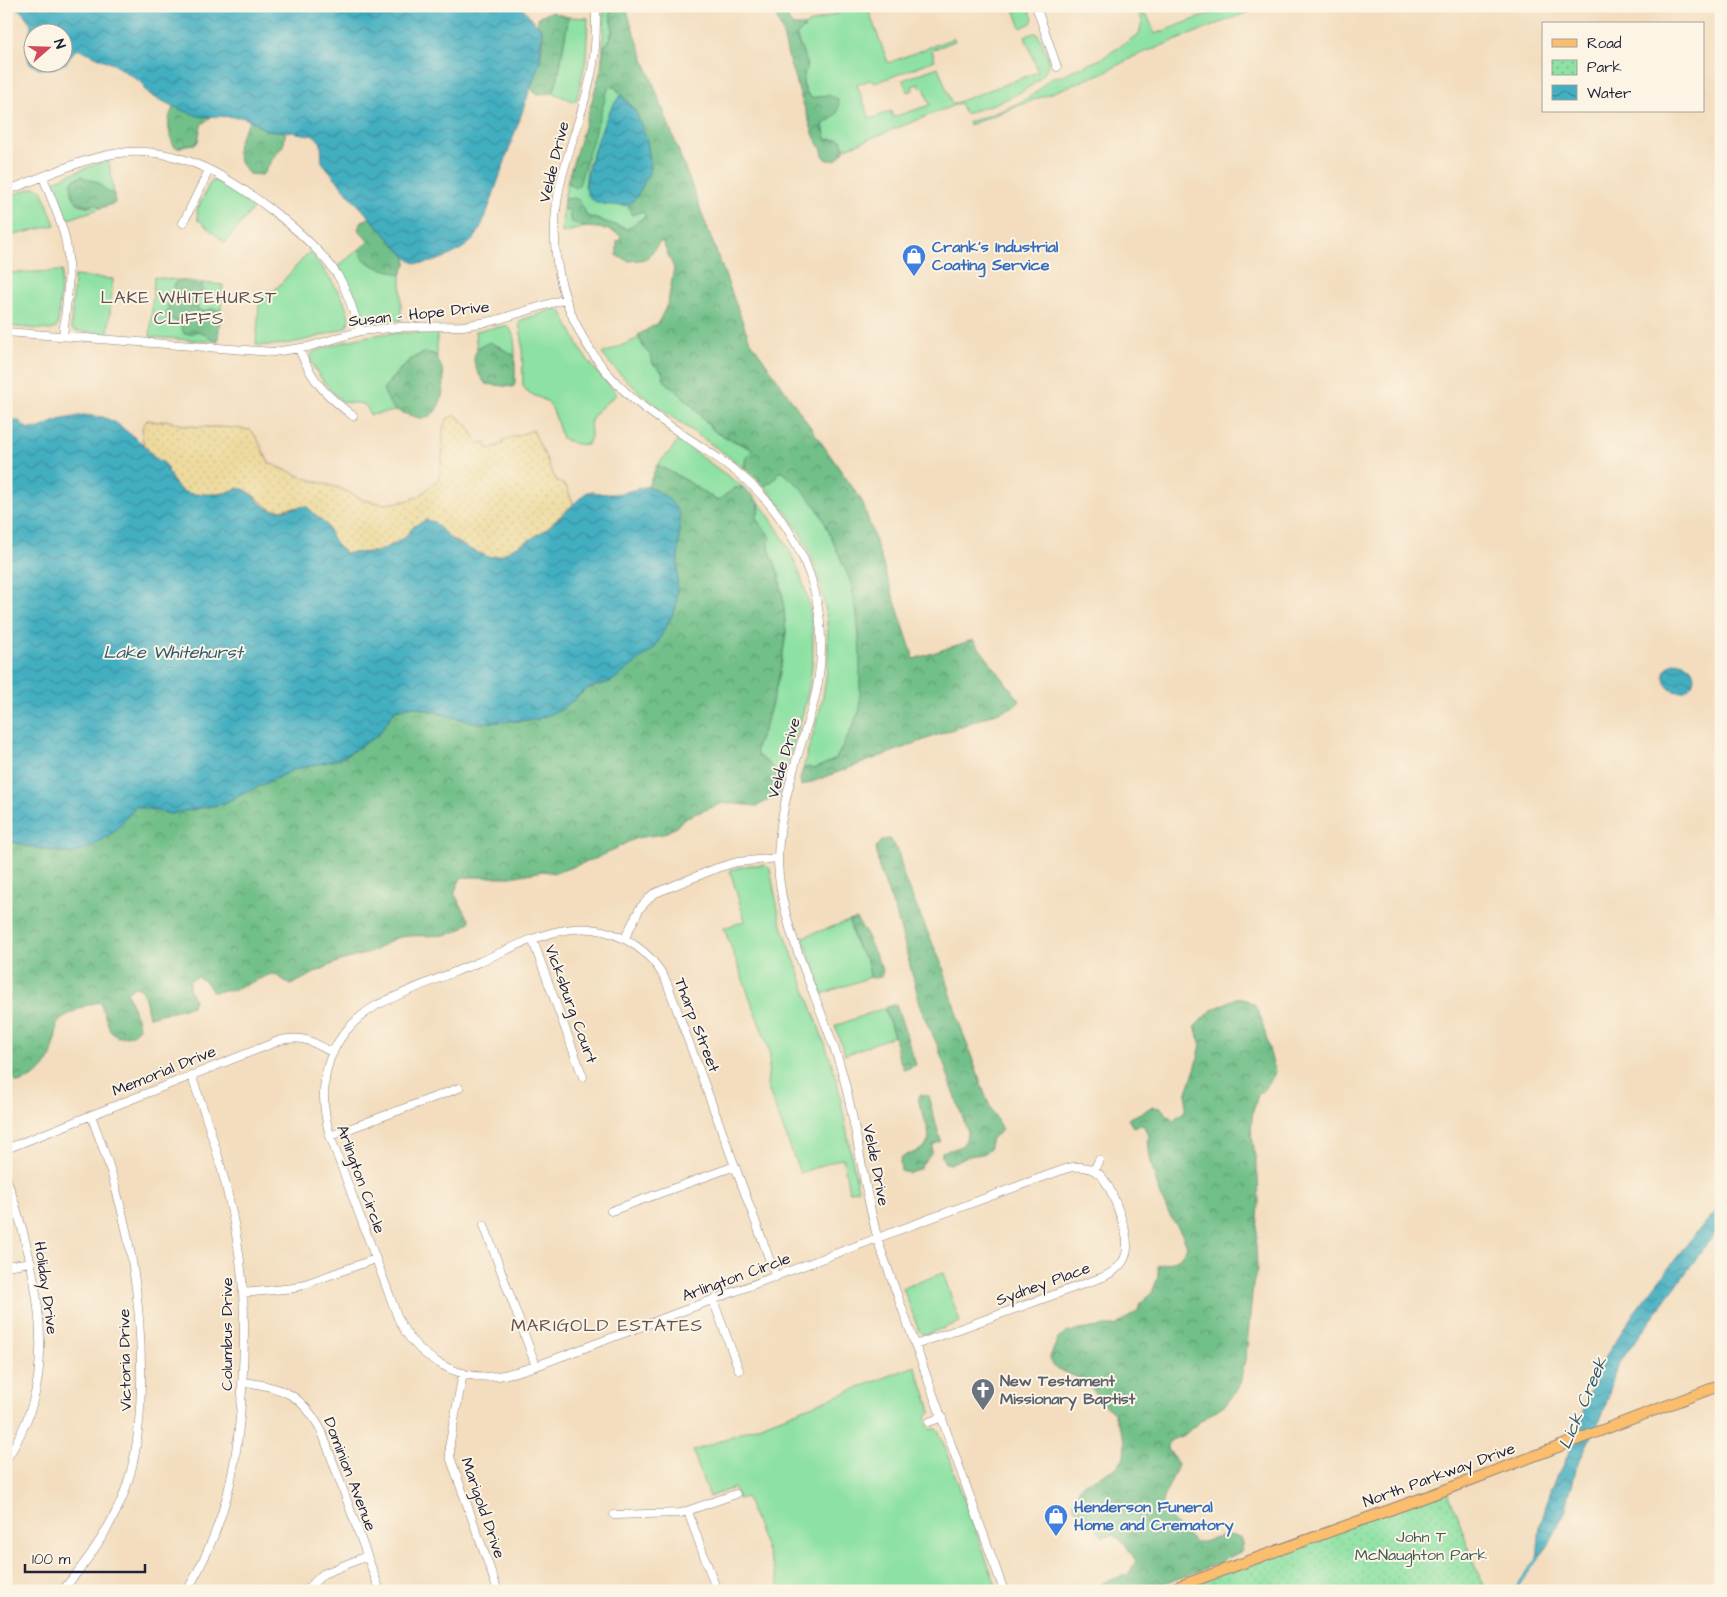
<svg xmlns="http://www.w3.org/2000/svg" width="1727" height="1597" font-family="'Architects Daughter',sans-serif">
<defs>
<pattern id="forest-crowns" width="20" height="18" patternUnits="userSpaceOnUse" patternTransform="scale(1.25)"><rect width="20" height="18" fill="#71bf89"/><path d="M2 6a3 3 0 1 1 6 0M12 15a3 3 0 1 1 6 0" fill="none" stroke="#5c9b71"/></pattern>
<pattern id="sand-dots" width="8" height="8" patternUnits="userSpaceOnUse" patternTransform="scale(1.25)"><rect width="8" height="8" fill="#eeda9e"/><path d="M2 2h.1M6 6h.1" fill="none" stroke="#ccbb89" stroke-width="1.8" stroke-linecap="round"/></pattern>
<pattern id="park-dots" width="8" height="8" patternUnits="userSpaceOnUse" patternTransform="scale(1.25)"><rect width="8" height="8" fill="#8ce1a3"/><path d="M2 2h.1M6 6h.1" fill="none" stroke="#78c18d" stroke-width="1.8" stroke-linecap="round"/></pattern>
<pattern id="water-waves" width="16" height="10" patternUnits="userSpaceOnUse" patternTransform="scale(1.25)"><rect width="16" height="10" fill="#43afc1"/><path d="M0 5q4-4 8 0t8 0" fill="none" stroke="#388e9e"/></pattern>
</defs>
<rect width="100%" height="100%" fill="#fcf5e5"/>
<filter id="ink" filterUnits="userSpaceOnUse"><feTurbulence type="fractalNoise" baseFrequency=".02" numOctaves="2"/><feDisplacementMap in="SourceGraphic" scale="10" xChannelSelector="R" yChannelSelector="G"/><feConvolveMatrix kernelMatrix="1 2 1 2 8 2 1 2 1" color-interpolation-filters="sRGB"/></filter>
<filter id="wash" filterUnits="userSpaceOnUse"><feTurbulence type="fractalNoise" baseFrequency=".0096" numOctaves="4" result="noise"/><feDisplacementMap in="SourceGraphic" scale="20" xChannelSelector="R" yChannelSelector="G"/><feGaussianBlur stdDeviation="1.12" result="paint"/><feColorMatrix in="noise" values="0 0 0 0 0 0 0 0 0 0 0 0 0 0 0 0 0 1.4 0 .05"/><feComposite in="paint" operator="in"/></filter>
<g filter="url(#wash)">
<rect width="100%" height="100%" fill="#f3ddbe"/>
<!-- grass -->
<path fill="#8ce1a3" stroke="#57826f" d="M604 6H609C612 24 616 33 603 48Z
M856 6H874L868 9 888 63 954 38 955 41 932 50 935 60 878 82 870 80 857 85 870 119 891 111 893 117 930 105 924 87 921 88 919 84 912 86 913 90 908 92 903 80 938 67 952 104 1038 72 1025 36 1034 33 1038 34C1041 41 1049 55 1048 63 1045 90 987 106 965 114L960 103 844 149V146L832 139 827 140C820 124 825 111 828 95L812 98 807 93 802 80 807 65 796 34 804 28 803 26Z
M1013 6H1028L1033 19 1031 23 1021 28Z
M1137 6H1141L1144 16 1147 15 1155 34 1217 11 1216 6H1264L1135 56 1103 73 969 125 968 122C989 115 1012 108 1031 96 1039 90 1045 83 1052 77L1063 76 1071 71 1101 59 1139 34 1142 21Z
M568 17 588 18 586 59 576 102 553 93C560 74 562 56 565 37 566 29 568 25 568 17Z
M609 86 615 87 621 95 611 108 604 124 587 168 585 187 612 205H628L632 215 643 211 646 216 627 229 587 216 579 200 564 199 568 179 570 185Z
M109 161 114 194C103 192 105 187 97 182 93 180 87 180 82 176L71 183 73 194 78 204 89 207 96 204 101 208 66 220 53 186 56 180 96 164Z
M212 181H218L255 206 225 243 200 221H198L197 210 209 185Z
M35 187 42 190 55 225 7 237 6 197Z
M563 209 569 210 570 213V217C574 224 582 227 590 226L562 233Z
M362 247 360 251C369 268 386 267 401 275V320L368 323 362 319 354 293 338 266Z
M309 252C319 263 362 315 345 328 315 338 288 347 256 345L260 291H274Z
M62 271 58 324 56 328 50 330 6 326V273Z
M74 276 113 279 108 334 76 331 71 328Z
M154 277 178 280C170 289 167 307 170 318L181 325 182 329 194 332 197 331 214 339H218V342L150 337Z
M202 283 223 285 221 310 211 309 201 312C190 300 202 296 202 283Z
M554 309H557L561 311 583 354 598 373 617 394C609 401 594 411 591 421 589 430 594 434 588 444 578 446 570 442 562 438 558 427 555 408 546 401 538 396 528 395 523 386L522 338 519 323 522 320Z
M505 326H508C515 334 515 346 515 356L507 352 499 346H480L477 350 475 331Z
M392 333H437V357L434 354C414 349 402 368 389 381L391 405 396 411 370 415C365 395 351 408 341 400 328 389 317 375 310 359L313 352C339 343 364 335 392 333Z
M639 338 644 348 651 356 653 364 662 371 664 380 690 403 715 432 753 450 746 458 744 468C695 430 642 403 602 354Z
M678 440 743 487 735 488 718 501 684 479 657 465 671 450Z
M779 471C810 480 841 551 850 580 859 610 860 643 861 674 861 685 862 698 860 709 858 717 841 755 835 759 829 764 821 766 814 769L808 767 803 769C810 741 821 713 825 684 833 633 825 577 799 532 790 515 777 501 764 486L774 480Z
M759 502C804 562 824 622 807 697 800 727 788 755 782 785 776 772 771 763 758 756L756 751 757 745 767 721 780 672 786 633 783 599 779 575 769 548 770 536 755 519 760 510Z
M750 865H765L770 869 780 920 832 1064 838 1086 858 1189 849 1192 843 1158 800 1173 767 1086 770 1056 768 1047 724 928 745 921 730 870Z
M849 921C851 928 852 935 854 941 860 957 869 955 870 977L822 994 803 937Z
M884 1008 894 1036 845 1055 835 1026Z
M943 1273 960 1322 927 1334H922L919 1331 903 1288Z
M915 1366 930 1407V1413L926 1417 930 1429H936L939 1432 998 1591H782L746 1497 738 1499 734 1488 709 1497 693 1451Z"/>
<!-- forest -->
<path fill="url(#forest-crowns)" stroke="#4a7062" d="M609 6H627L628 14 635 35 749 339 862 501 914 659 973 640 1020 701 1015 706 801 786 800 778 803 769 808 767 814 769 836 759 850 732 860 709V652L857 615 850 580 819 510 801 488 783 472 779 471 774 480 764 486 744 468 746 458 753 449 715 432 690 403 664 380 662 371 653 364 651 356 644 348 638 335 658 323 668 303 674 268 662 241 660 242 647 259 629 261 617 256V241L620 240 621 236C610 228 598 228 585 227 581 226 574 223 570 221V213L569 210 563 209 564 199 574 198 579 200 587 216 627 229 646 216 642 211 632 215 628 205 637 197 635 111 615 87 609 86 579 185 575 188 570 185 568 179 592 101 601 69 603 48 610 40 613 29Z
M772 6H784L790 23 794 26H803L805 28 796 35C797 44 804 52 806 61 809 75 794 83 812 98L828 95 838 99C841 114 834 118 822 125L827 140 839 139 842 141 844 151 836 160H827L823 155 822 150 814 136 790 64 782 31Z
M551 12 568 17C568 25 566 29 565 37 561 56 560 74 553 93L536 94 530 88C535 74 541 61 542 46 542 42 544 34 542 30 540 23 535 26 539 16Z
M174 106 199 116 211 117 201 125 198 141 196 144 186 145 178 148 174 146C168 132 166 120 174 106Z
M250 121 266 130 285 131C286 146 281 147 274 157 269 164 267 170 262 175L249 174C231 154 236 141 250 121Z
M82 176C87 180 93 180 97 182 105 187 103 192 114 194L115 203 101 208 96 204C79 210 67 196 73 180Z
M370 218 406 257V264L401 275C388 268 365 269 360 251L362 247 368 241 358 229 362 221Z
M178 280 202 283V290L195 304 201 312 211 309 221 310 218 339H214L197 331 191 334H184L181 325 167 316C167 305 171 288 178 280Z
M490 342 515 356V384L513 387 486 384C473 368 466 351 490 342Z
M425 352 434 354C438 360 441 365 443 372 446 386 441 416 424 418 419 419 414 416 409 415 390 409 391 407 383 389L407 362Z
M657 465 684 479 717 501 735 488 743 487C755 499 764 501 756 519L770 536 769 548 779 575 783 599 786 633 780 672 767 721 757 745 756 751 758 756C773 765 784 778 779 795L757 806 723 803 684 818 676 827 663 834 636 838 595 859 555 873 543 871 511 877H463L460 880 454 893 470 921C451 945 419 930 393 939 387 942 382 947 377 949 365 955 352 957 340 961 323 968 307 977 291 985L276 975 271 974 233 990 213 992 207 983 198 977 190 980 189 989 194 999 192 1006 149 1017 145 998 140 988 133 987 127 992 137 1018 139 1028 132 1035 118 1037 110 1030 100 1002C84 1004 70 1013 57 1023 55 1052 49 1076 17 1083L9 1072 6 1071V839L25 846 72 854 128 814 136 806 170 814 222 804 295 769 340 759 378 735 394 710 413 706 475 723 535 720 561 710 587 689 612 681 668 498 648 486Z
M889 839 894 844 899 855 905 881 943 967 960 1025 987 1100 1002 1130 990 1140V1148L983 1154 968 1156 950 1164 945 1163 942 1157V1152C956 1148 968 1148 967 1130L937 1044 923 1015 897 916 879 868 876 847 883 840Z
M856 919 864 930 883 971 881 977 874 978 870 977 867 960 857 948 849 921Z
M1236 998H1242L1254 1004 1261 1018 1275 1072 1270 1082 1258 1095 1253 1110 1251 1129 1258 1177 1259 1203 1256 1248 1257 1270 1253 1284 1246 1356 1240 1383 1235 1393 1227 1403 1199 1422 1184 1435 1171 1440 1168 1444V1449L1178 1464C1173 1480 1164 1491 1162 1508L1177 1526 1194 1542H1203L1226 1535 1240 1537 1242 1543V1551L1212 1566 1174 1580 1137 1591H1087L1109 1580 1128 1575 1136 1561 1123 1541 1114 1535 1103 1537 1084 1515 1075 1509 1073 1501 1081 1485 1116 1468 1124 1457 1125 1441 1114 1413 1102 1403 1094 1391 1074 1376 1056 1368 1049 1359 1058 1339 1067 1332 1105 1326H1115L1138 1311 1140 1303 1152 1293 1158 1277V1265C1172 1263 1181 1261 1187 1246 1183 1233 1175 1224 1168 1212 1159 1195 1146 1154 1149 1135L1143 1125 1133 1127 1128 1119 1153 1107 1161 1108 1173 1120 1185 1111 1187 1092 1196 1066 1201 1045 1195 1026 1210 1011Z
M896 1004 916 1065 904 1070 899 1058 894 1036 884 1008Z
M922 1094 928 1096 941 1141 933 1145 932 1153 923 1163 919 1170 909 1173 901 1171 900 1162 901 1158C908 1153 917 1153 923 1148 939 1137 916 1109 919 1096Z"/>
<!-- sand -->
<path fill="url(#sand-dots)" stroke="#887e6c" d="M456 415 467 425 479 444 485 442 488 449 503 444 502 441 533 430 556 480 566 486 574 505 545 530 526 542 511 549 503 555 489 557 471 550 451 539 434 522 414 526 406 536 392 545 377 552 346 553 336 545 326 524 293 507C268 514 272 508 254 496 249 493 241 491 235 489 225 494 215 495 204 495 200 494 195 496 192 495 176 493 170 475 164 463 149 457 143 449 142 433 142 427 143 423 148 420L158 422 166 420C184 427 199 427 218 427 229 427 240 429 251 430L257 438 269 463 305 478 342 489 364 500 384 504 406 501 420 496 439 478 443 449V428L448 418Z"/>
<!-- park -->
<path fill="url(#park-dots)" stroke="#57826f" d="M1447 1489 1485 1591H1168Z"/>
<!-- water -->
<path fill="url(#water-waves)" stroke="#32687e" fill-rule="evenodd" d="M10 6H521L542 30 540 61 486 215C483 221 480 230 476 236 466 250 433 266 416 263 412 262 409 260 406 257L351 197 322 162 321 143 315 136 292 132 266 130 243 117 199 116 179 109 152 96 144 89 142 83 115 65 80 49 74 51 66 63 55 68 39 69 29 63 27 50 31 24 21 10ZM32 32H62V62H32Z
M621 95 636 112 647 140 651 168 637 197 628 205C615 205 596 207 588 195 579 182 603 125 610 111 613 105 617 100 621 95Z
M83 415 103 417 116 423 143 444 156 459 164 463C174 483 176 495 201 494 210 494 216 495 225 493 231 491 236 487 243 489 253 492 259 504 267 508 278 514 294 507 306 506L326 524 336 545 346 553 377 552 392 545 406 536 414 526 426 520 434 522 451 539 471 550 489 557 502 555 511 549 526 542 545 530 587 492C595 491 600 494 607 494 620 495 635 489 648 486L668 498 680 514 676 608 654 649 612 681 587 689 561 710 535 720 475 723 413 706 395 710 378 735 340 759 295 769 222 804 170 814 136 806 113 833 91 847 72 854 25 846 6 839V418L19 421 28 429 39 428 59 420Z
M1664 677a15 15 0 1 1 30 0a15 15 0 1 1-30 0Z
M1721 1206V1225L1617 1366 1603 1414 1575 1470 1565 1513 1548 1546 1537 1560 1540 1525 1551 1490 1568 1454 1599 1366 1636 1310 1695 1234Z"/>
<g fill="none" stroke-linecap="round" stroke-linejoin="round">
<!-- stream -->
<path stroke="#43afc1" stroke-width="2.5" d="M1514 1591 1538 1558"/>
</g>
</g>
<g filter="url(#ink)">
<g fill="none" stroke-linecap="round" stroke-linejoin="round">
<!-- minor casing -->
<g stroke="#8a807c" stroke-width="9">
<path id="minor" d="M596 6C596 29 596 52 591 75 577 141 546 191 557 262 565 315 591 362 632 398 665 426 704 446 738 473 775 503 804 547 815 593 822 622 823 652 818 682 815 702 808 721 802 741 790 780 778 821 778 862 780 932 823 1005 842 1072 858 1129 863 1189 880 1247L1004 1591
M1036 6 1057 67
M43 177C51 199 62 221 66 243 72 273 66 306 63 336
M6 191C44 177 88 155 128 152 149 151 169 154 188 161 235 177 316 238 341 281 349 296 354 314 360 331
M183 223 209 170
M6 332 273 352 308 347 360 331 400 327 463 326 493 321 565 299
M299 349C313 383 325 394 353 416
M625 938 640 908 653 894 717 868 737 862 778 858
M533 941 583 1077
M330 1136 459 1088
M6 1149 281 1040C304 1035 313 1042 333 1053
M1094 1170 1099 1160
M6 1177C29 1243 53 1336 32 1405 26 1424 17 1443 6 1460
M611 1211 735 1166
M484 1225 536 1366
M6 1266 31 1262
M776 1277 667 983C648 943 604 921 560 931 532 937 505 951 479 962 445 976 410 989 377 1005 327 1035 315 1082 330 1136L398 1318C415 1356 456 1381 498 1376 511 1374 523 1370 536 1366 713 1300 890 1232 1068 1168 1100 1161 1109 1184 1118 1209 1128 1237 1137 1262 1103 1277L915 1345
M243 1293 294 1288 375 1259
M713 1300 739 1370
M463 1373 450 1442V1457L498 1591
M242 1382C282 1386 303 1395 322 1432L380 1591
M929 1422 942 1417
M688 1512 717 1591
M614 1515 681 1513 736 1494
M6 1587 11 1591
M62 1591C87 1562 109 1531 123 1496 137 1460 140 1423 141 1384 142 1317 134 1251 115 1186 109 1162 99 1138 91 1115
M187 1591C226 1524 238 1465 242 1389 244 1356 245 1324 243 1291 238 1217 217 1144 191 1075
M305 1591 323 1574 367 1556"/>
</g>
<!-- major casing -->
<g stroke="#8a807c" stroke-width="12">
<path id="major" d="M1166 1591 1442 1491 1721 1385"/>
</g>
<!-- minor -->
<use href="#minor" stroke="#fff" stroke-width="8"/>
<!-- major -->
<use href="#major" stroke="#fbbd6e" stroke-width="10"/>
</g>
</g>
<!-- icons -->
<defs>
<g id="shop-pin" transform="scale(1.25)"><path d="M0 17L-7.5 6A9.5 9.5 0 1 1 7.5 6Z" fill="#3f7fe0" stroke="#fcf5e5"/><path d="M-5-2.5h2.3a2.7 3.5 0 0 1 5.4 0H5L5.5 6h-11ZM-1.5-2.5h3a1.5 2.3 0 0 0-3 0Z" fill="#fff"/></g>
<g id="church-pin" transform="scale(1.25)"><path d="M0 17L-7.5 6A9.5 9.5 0 1 1 7.5 6Z" fill="#6b7280" stroke="#fcf5e5"/><path d="M-1.2-6h2.4v3.5h3.3v2.4h-3.3V6h-2.4V-.1h-3.3v-2.4h3.3Z" fill="#fff"/></g>
</defs>
<g fill-rule="evenodd">
<use href="#shop-pin" x="914" y="256"/>
<use href="#church-pin" x="983" y="1390"/>
<use href="#shop-pin" x="1056" y="1516"/>
</g>
<g text-anchor="middle" dominant-baseline="central" stroke-width="4" stroke-linejoin="round" paint-order="stroke">
<!-- street labels -->
<g font-size="16" fill="#22223b" stroke="#fcf5e5">
<text transform="translate(554 162) rotate(-76)">Velde Drive</text>
<text transform="translate(419 314) rotate(-6)">Susan - Hope Drive</text>
<text transform="translate(784 758) rotate(-74)">Velde Drive</text>
<text transform="translate(571 1004) rotate(70)">Vicksburg Court</text>
<text transform="translate(697 1025) rotate(69)">Tharp Street</text>
<text transform="translate(164 1071) rotate(-22)">Memorial Drive</text>
<text transform="translate(876 1165) rotate(79)">Velde Drive</text>
<text transform="translate(361 1179) rotate(70)">Arlington Circle</text>
<text transform="translate(736 1277) rotate(-20)">Arlington Circle</text>
<text transform="translate(1043 1284) rotate(-20)">Sydney Place</text>
<text transform="translate(46 1288) rotate(82)">Holiday Drive</text>
<text transform="translate(227 1334) rotate(-90)">Columbus Drive</text>
<text transform="translate(125 1360) rotate(-91)">Victoria Drive</text>
<text transform="translate(350 1474) rotate(69)">Dominion Avenue</text>
<text transform="translate(1439 1475) rotate(-20)">North Parkway Drive</text>
<text transform="translate(483 1508) rotate(71)">Marigold Drive</text>
</g>
<!-- shop labels -->
<g font-size="16" font-weight="bold" fill="#366cbe" stroke="#fcf5e5" text-anchor="start">
<text x="932" y="247">Crank's Industrial<tspan x="932" dy="18">Coating Service</tspan></text>
<text x="1074" y="1507">Henderson Funeral<tspan x="1074" dy="18">Home and Crematory</tspan></text>
</g>
<!-- worship labels -->
<g font-size="16" font-weight="bold" fill="#5b616d" stroke="#fcf5e5" text-anchor="start">
<text x="1000" y="1381">New Testament<tspan x="1000" dy="18">Missionary Baptist</tspan></text>
</g>
<!-- park labels -->
<g font-size="16" fill="#425b5a" stroke="#fcf5e5">
<text x="1421" y="1537">John T<tspan x="1421" dy="18">McNaughton Park</tspan></text>
</g>
<!-- neighbourhood labels -->
<g font-size="18" letter-spacing="1" fill="#605253" stroke="#fcf5e5">
<text x="189" y="297">LAKE WHITEHURST<tspan x="189" dy="21">CLIFFS</tspan></text>
<text x="607" y="1325">MARIGOLD ESTATES</text>
</g>
<!-- water labels -->
<g font-size="18" font-style="italic" fill="#2f5a71" stroke="#fcf5e5">
<text x="173" y="652">Lake Whitehurst</text>
<text transform="translate(1583 1403) rotate(-67)">Lick Creek</text>
</g>
</g>
<!-- margin -->
<rect width="1727" height="1597" fill="none" stroke="#fcf5e5" stroke-width="25"/>
<!-- legend -->
<rect x="1542" y="22" width="162" height="90" fill="#fcf5e5" stroke="#a5a1a1"/>
<rect x="1552" y="39" width="25" height="8" fill="#fbbd6e" stroke="#a5a1a1"/>
<text x="1587" y="48" font-size="15" fill="#22223b">Road</text>
<rect x="1552" y="60" width="25" height="15" fill="url(#park-dots)" stroke="#a5a1a1"/>
<text x="1587" y="72" font-size="15" fill="#22223b">Park</text>
<rect x="1552" y="85" width="25" height="15" fill="url(#water-waves)" stroke="#a5a1a1"/>
<text x="1587" y="98" font-size="15" fill="#22223b">Water</text>
<!-- north arrow -->
<g transform="translate(48 48) rotate(70)"><circle r="24" fill="#fcf5e5" stroke="#a5a1a1"/>
<path d="M0-4L9 19L0 12L-9 19Z" fill="#d1495b"/>
<text y="-8" font-size="14" font-weight="bold" text-anchor="middle" fill="#22223b">N</text>
</g>
<!-- scale -->
<path d="M25 1564v8h120v-8" fill="none" stroke="#22223b" stroke-width="2.5"/>
<text x="32" y="1564" font-size="15" fill="#22223b" stroke="#fcf5e5" stroke-width="4" paint-order="stroke">100 m</text>
</svg>
